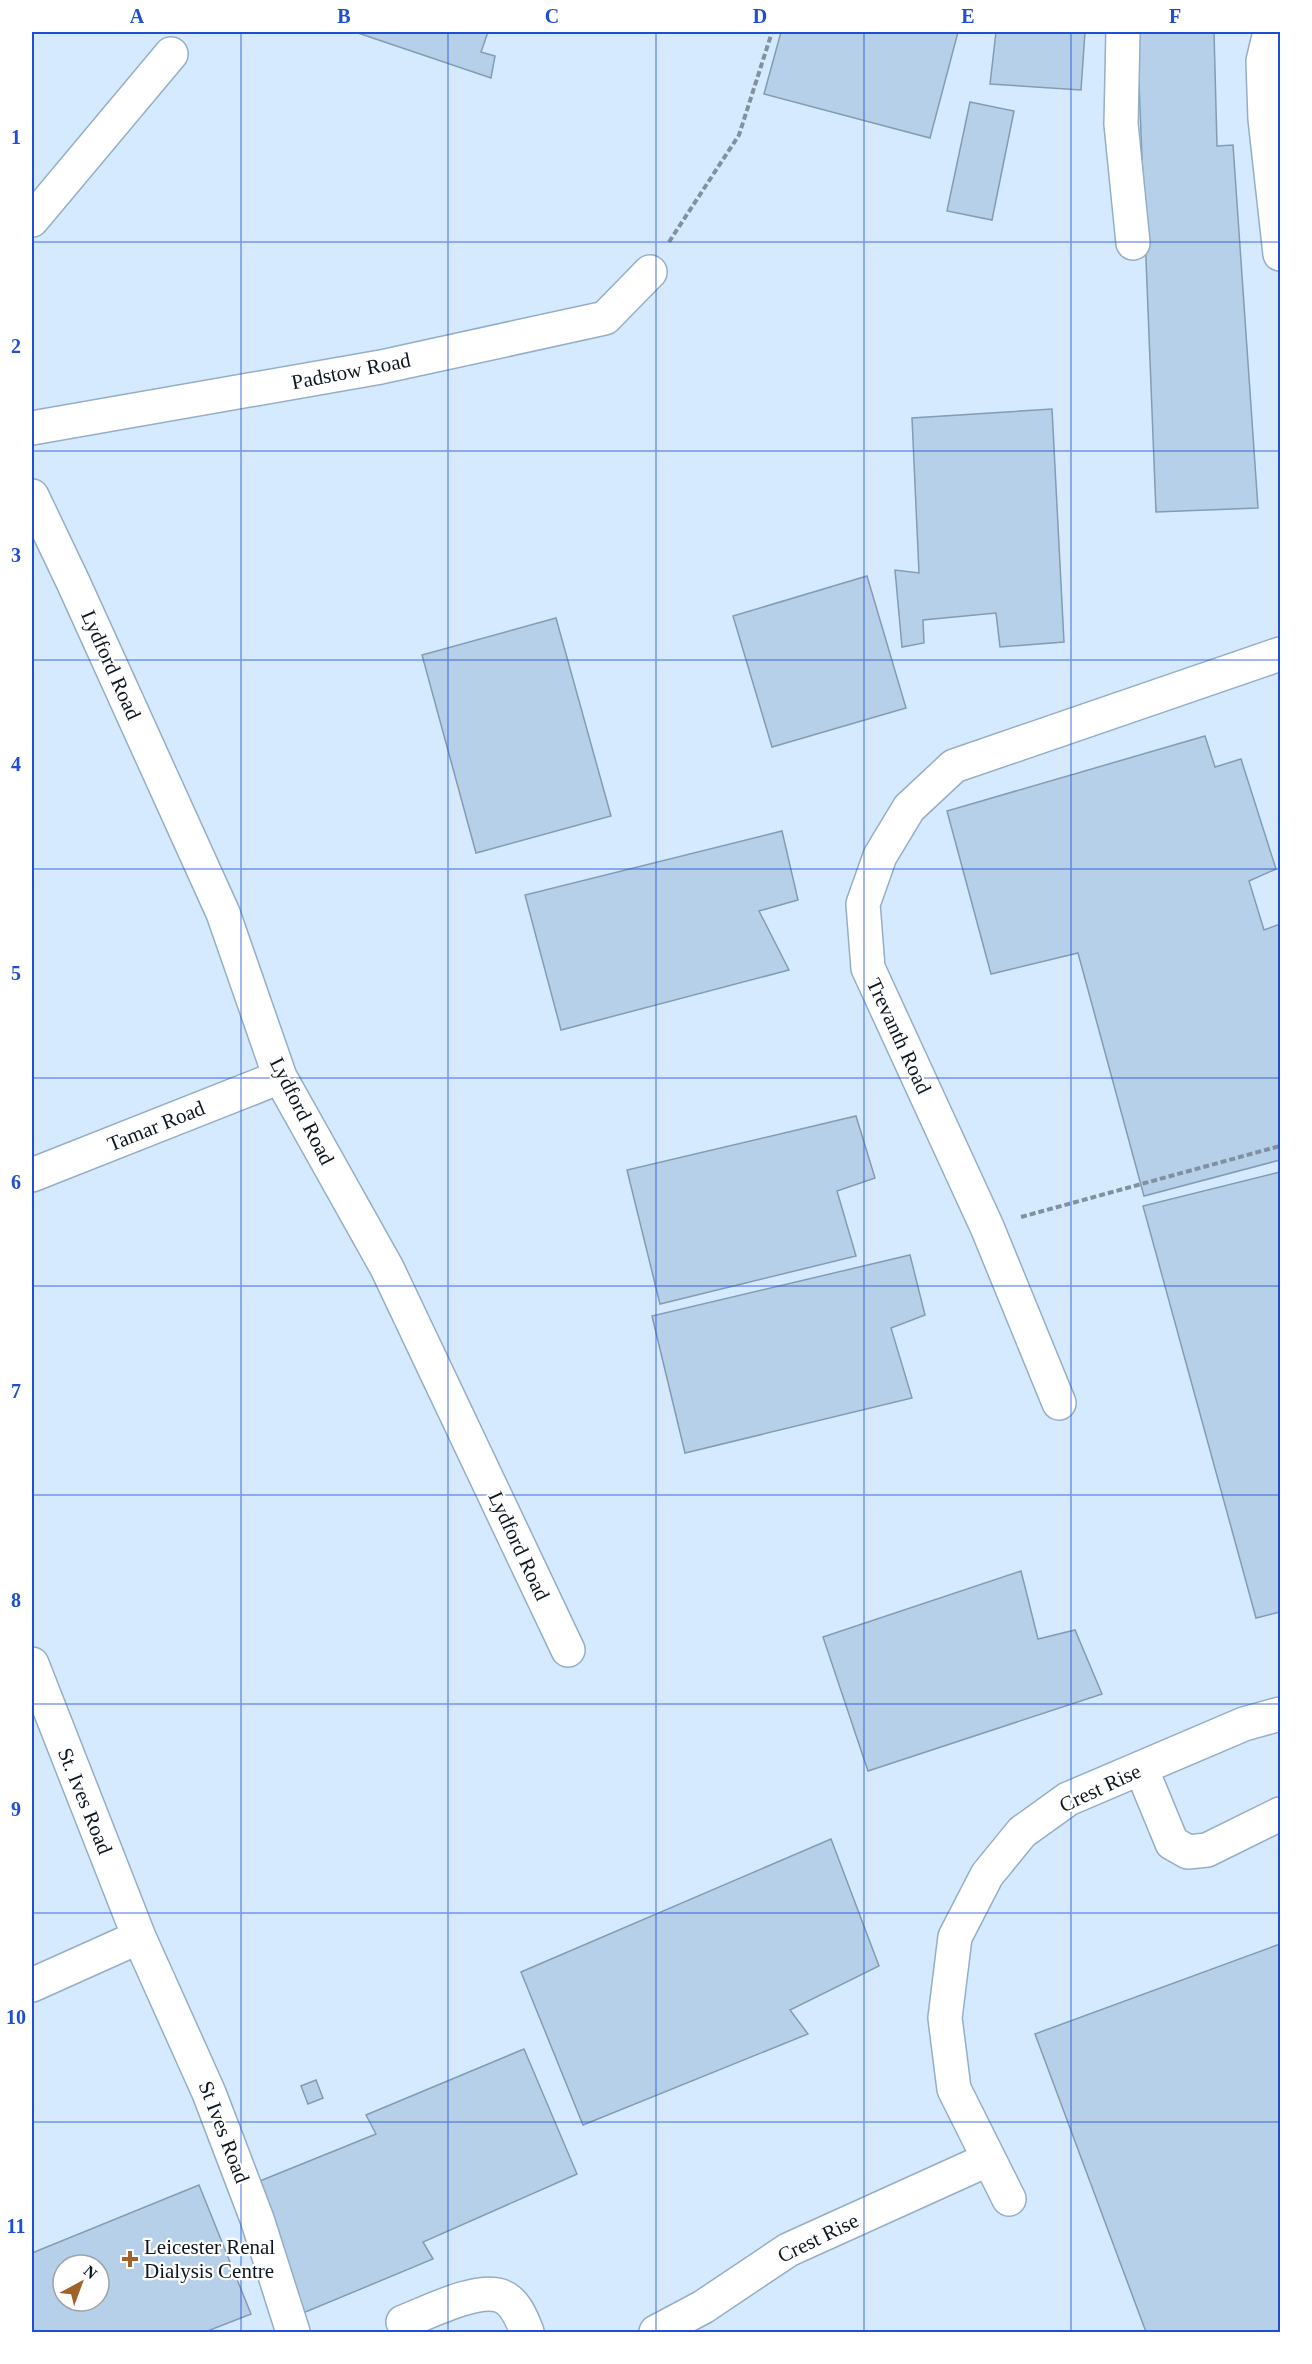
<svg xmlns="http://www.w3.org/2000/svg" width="1312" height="2364" font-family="'Times New Roman',serif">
<rect width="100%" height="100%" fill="#d5eaff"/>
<!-- building -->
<path fill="#b5d0e8" stroke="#839cb3" stroke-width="1.5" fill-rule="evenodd" d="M355 32H488L481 52 495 56 491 78Z
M781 32H958L930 138 764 94Z
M996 32H1085L1081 90 990 84Z
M1137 32H1214L1217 146 1233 145 1258 508 1156 512Z
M970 102 1014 111 992 220 947 211Z
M1052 409 1064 642 1000 647 996 613 923 620 924 643 902 647 895 570 919 573 912 418Z
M867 576 906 708 772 747 733 616Z
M556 618 611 816 476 853 422 655Z
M1205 736 1215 767 1241 759 1276 869 1249 881 1264 930 1280 924V1160L1144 1196 1078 953 991 974 947 811Z
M782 831 798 900 759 911 789 970 561 1030 525 895Z
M856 1116 875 1178 837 1191 856 1256 660 1304 627 1170Z
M1280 1172V1612L1256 1618 1143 1206Z
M910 1255 925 1315 891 1328 912 1398 685 1453 652 1316Z
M1021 1571 1038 1639 1075 1630 1102 1694 868 1771 823 1637Z
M831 1839 879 1966 790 2010 808 2034 583 2125 521 1972Z
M1280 1944V2332H1146L1035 2034Z
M524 2049 577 2174 423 2242 433 2259 303 2313 250 2185 376 2134 366 2115Z
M316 2080 323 2098 308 2104 301 2086Z
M199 2185 251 2314 205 2332H32V2253ZM63 2265H99V2301H63Z"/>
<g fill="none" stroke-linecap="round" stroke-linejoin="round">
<!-- minor casing -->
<g stroke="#95aec6" stroke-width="36">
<path id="minor" d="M1123 32 1121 124 1133 243
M1270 32 1263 61 1265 119 1280 254
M32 220 171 54
M32 428 381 367 605 318 650 272
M32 496 73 582 223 913 280 1077 387 1268 568 1650
M32 1175 280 1077
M1059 1403 987 1227 868 968 863 904 880 856 909 808 954 766 1280 654
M32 1664 139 1937 209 2093 257 2219 293 2332
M1141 1768 1172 1843 1188 1852 1207 1850 1280 1814
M32 1985 139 1937
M1009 2199 954 2089 945 2018 955 1937 987 1875 1022 1832 1068 1799 1244 1724 1280 1714
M403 2322C427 2313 477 2287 501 2296 515 2301 522 2319 527 2332
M656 2332 703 2307 788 2250 989 2159"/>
</g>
<!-- path -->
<path stroke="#8091a0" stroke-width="4" stroke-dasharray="6 3" stroke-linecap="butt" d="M669 242 739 135 772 32
M1021 1217 1280 1146"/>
<!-- minor -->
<use href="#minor" stroke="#fff" stroke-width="33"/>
</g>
<!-- grid -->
<path fill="none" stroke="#1d4ed8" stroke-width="1.5" stroke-opacity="0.55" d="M241 32V2332M448 32V2332M656 32V2332M864 32V2332M1071 32V2332M32 242H1280M32 451H1280M32 660H1280M32 869H1280M32 1078H1280M32 1286H1280M32 1495H1280M32 1704H1280M32 1913H1280M32 2122H1280"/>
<!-- markers -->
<path fill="#a16329" stroke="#fff" stroke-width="2" d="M127 2250h6v6h6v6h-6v6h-6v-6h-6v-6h6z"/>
<g text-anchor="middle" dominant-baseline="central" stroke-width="4.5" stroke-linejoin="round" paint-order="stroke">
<!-- street labels -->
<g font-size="21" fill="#0c161e" stroke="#fff">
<text transform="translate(351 371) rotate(-11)">Padstow Road</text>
<text transform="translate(111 665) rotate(66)">Lydford Road</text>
<text transform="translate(899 1036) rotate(65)">Trevanth Road</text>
<text transform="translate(302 1111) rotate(63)">Lydford Road</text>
<text transform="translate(156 1126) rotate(-22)">Tamar Road</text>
<text transform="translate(519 1546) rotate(65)">Lydford Road</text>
<text transform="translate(1100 1788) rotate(-25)">Crest Rise</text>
<text transform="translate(85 1801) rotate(68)">St. Ives Road</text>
<text transform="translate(224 2132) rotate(69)">St Ives Road</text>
<text transform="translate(818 2238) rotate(-26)">Crest Rise</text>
</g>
<!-- poi labels -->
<g font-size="21" fill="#0c161e" stroke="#fff" text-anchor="start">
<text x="144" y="2247">Leicester Renal<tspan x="144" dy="24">Dialysis Centre</tspan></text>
</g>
</g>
<!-- border -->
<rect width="1312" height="2364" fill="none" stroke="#ffffff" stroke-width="66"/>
<!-- north arrow -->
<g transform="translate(81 2283) rotate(41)"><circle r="28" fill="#ffffff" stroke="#9ea2a5" stroke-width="1.5"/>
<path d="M0-4.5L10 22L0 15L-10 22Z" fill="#a16329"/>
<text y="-9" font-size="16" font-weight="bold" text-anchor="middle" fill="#0c161e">N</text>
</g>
<rect x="33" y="33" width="1246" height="2298" fill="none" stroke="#1d4ed8" stroke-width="2"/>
<g font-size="20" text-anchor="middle" font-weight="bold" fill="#1d4ed8">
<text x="137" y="23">A</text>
<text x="344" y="23">B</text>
<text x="552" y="23">C</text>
<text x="760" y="23">D</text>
<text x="968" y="23">E</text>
<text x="1175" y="23">F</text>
<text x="16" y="144">1</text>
<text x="16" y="353">2</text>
<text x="16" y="562">3</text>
<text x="16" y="771">4</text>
<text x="16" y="980">5</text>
<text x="16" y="1189">6</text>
<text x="16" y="1398">7</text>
<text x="16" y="1607">8</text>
<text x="16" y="1816">9</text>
<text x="16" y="2024">10</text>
<text x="16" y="2233">11</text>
</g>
</svg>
